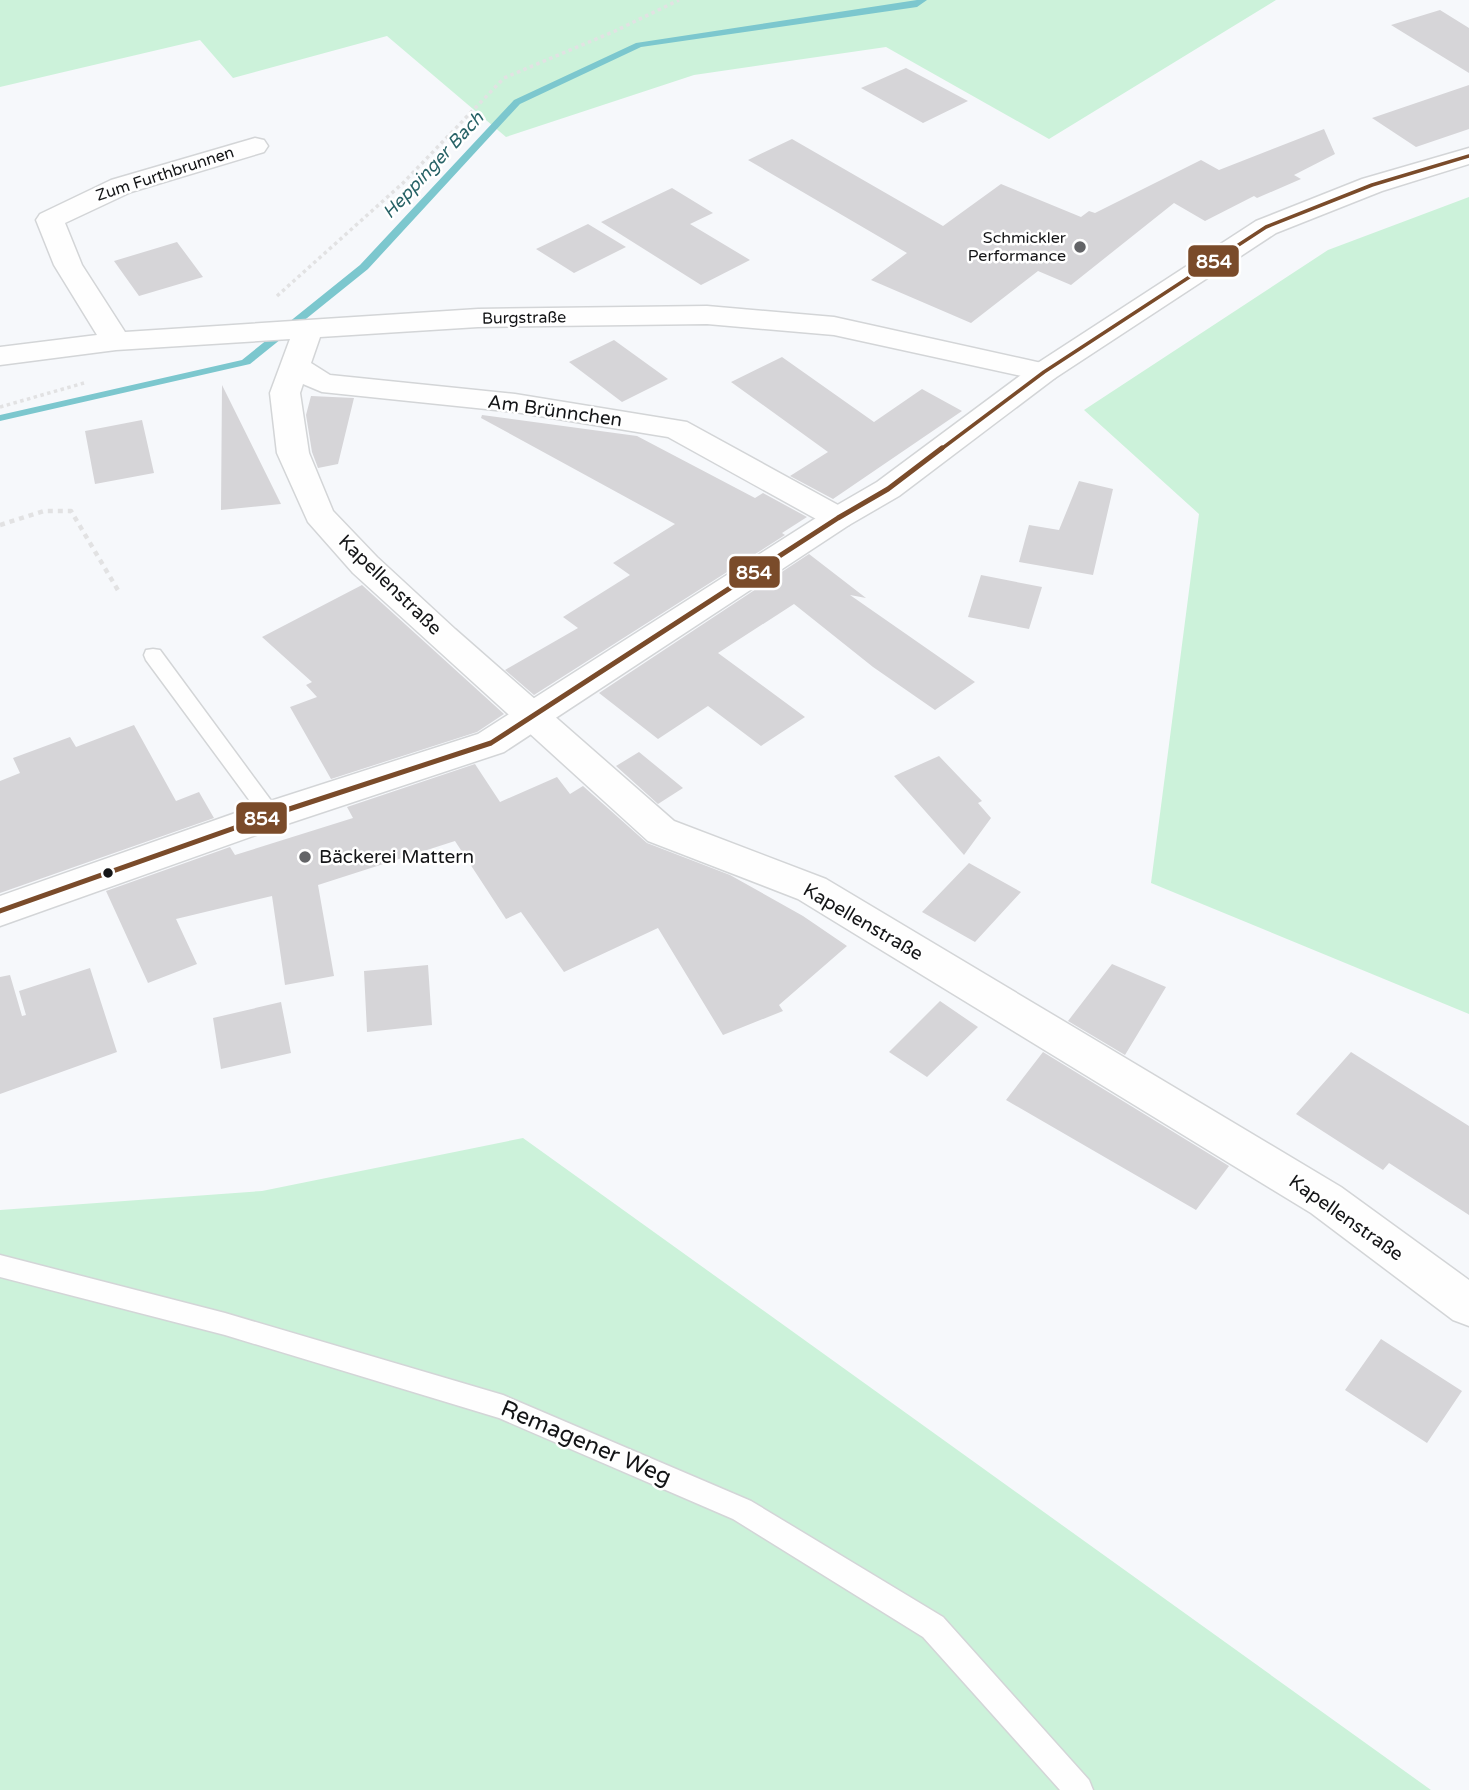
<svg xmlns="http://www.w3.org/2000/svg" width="1469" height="1790" font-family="'Varela Round',sans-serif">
<rect width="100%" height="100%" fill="#f6f8fb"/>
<!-- green -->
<path fill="#ccf2da" d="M0 0H1276L1049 139 886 47 694 75 506 137 387 36 233 78 200 40 0 87Z
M1469 197V1014L1151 883 1199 514 1084 410 1328 250Z
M523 1138 1431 1790H0V1210L262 1191Z"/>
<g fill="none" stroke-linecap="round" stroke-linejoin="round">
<!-- stream -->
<path fill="#7cc7ce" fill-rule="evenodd" d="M917 0H927L917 7 641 47 520 104 368 269 250 364 0 421V415L242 360 360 265 514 100 636 43Z"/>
</g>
<!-- building -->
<path fill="#d6d5d8" d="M1440 10 1469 28V73L1391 25Z
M906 68 968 101 923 123 861 88Z
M1469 85V129L1416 147 1372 118Z
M1324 129 1335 154 1294 175 1301 179 1257 198 1254 196 1205 221 1174 203 1071 285 1038 271 971 323 871 280 907 253 748 160 792 139 943 226 1001 184 1081 217 1089 211 1095 213 1201 160 1219 170Z
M672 188 713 213 690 224 750 260 701 285 601 222Z
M588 224 626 247 574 273 536 249Z
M177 242 203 277 139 296 114 261Z
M614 340 668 379 622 402 569 362Z
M782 357 874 422 922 389 962 411 833 499 790 476 828 452 731 382Z
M222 385 281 504 221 510Z
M311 396 354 398 338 464 318 468 312 452 306 415Z
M482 415 637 436 755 498 763 493 807 517 782 533 785 535 534 695 505 670 578 628 563 617 630 575 613 563 675 524 481 418Z
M142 420 154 473 95 484 85 431Z
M1079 481 1113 489 1093 575 1019 562 1029 525 1059 530Z
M809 554 866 598 850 595 975 682 935 710 873 667 794 604 718 653 805 717 761 746 708 706 658 739 599 693Z
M981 575 1042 587 1029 629 968 617Z
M362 585 504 714 477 732 331 779 290 707 317 697 306 685 312 682 262 637Z
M134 725 176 801 199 792 214 818 0 893V781L20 773 13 758 70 737 76 747Z
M639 752 683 788 658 804 616 766Z
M939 756 982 801 978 803 991 818 964 855 894 776Z
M475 764 500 802 557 777 570 794 583 786 647 843 730 875 803 916 847 946 779 1005 783 1011 723 1035 658 928 564 972 521 912 506 919 455 841 318 885 334 976 285 985 272 896 176 919 197 964 148 983 106 891 230 847 235 855 353 818 347 807Z
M969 863 1021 892 975 942 922 912Z
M1112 964 1166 987 1125 1055 1068 1021Z
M428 965 432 1025 367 1032 364 971Z
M90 968 117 1052 0 1094V977L10 975 22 1016 26 1015 19 991Z
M940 1001 978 1027 927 1077 889 1052Z
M281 1002 291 1053 221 1069 213 1018Z
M1043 1052 1229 1166 1196 1210 1006 1100Z
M1351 1052 1469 1126V1215L1389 1163 1383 1170 1296 1114Z
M1381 1339 1462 1391 1427 1443 1345 1390Z"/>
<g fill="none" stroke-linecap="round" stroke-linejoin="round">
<!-- lane casing -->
<g stroke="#d3d5d7" stroke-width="3">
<path id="lane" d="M153 649 160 650 278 810 281 815 278 820 271 822 264 820 146 660 144 655 146 650Z
M0 1255 225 1313 503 1395 751 1501 943 1617 1089 1780 1093 1790H1060L923 1637 733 1519 499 1418 225 1335 0 1277Z"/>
</g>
<!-- street casing -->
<g stroke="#d3d5d7" stroke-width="3">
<path id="street" d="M255 138 264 140 268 146 264 152 131 192 65 223 82 265 125 332 478 309 707 306 834 317 1055 366 1059 372 1055 378 1044 381 834 335 707 324 478 327 320 337 311 363 330 375 515 394 687 422 849 511 854 518 849 525 838 528 827 525 668 437 515 412 322 392 303 384 300 393 309 453 333 511 377 557 455 629 674 821 826 879 1341 1187 1469 1280V1326L1453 1320 1311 1213 798 899 648 841 353 573 308 522 277 453 270 393 290 339 116 350 0 365V347L97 335 54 265 36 220 40 214 111 180Z"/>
</g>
<!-- secondary casing -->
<g stroke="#d3d5d7" stroke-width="3">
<path id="secondary" d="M1469 148V164L1382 191 1276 233 1055 378 899 496 849 525 504 752 284 825 0 926V896L258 805 478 734 827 511 877 482 1033 366 1256 221 1362 179Z"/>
</g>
<!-- path-far1 -->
<path stroke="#e2e2e3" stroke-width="3.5" stroke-dasharray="3.5 3.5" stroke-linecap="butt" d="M277 296 403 183 504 78 615 31 679 0
M0 407 84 383"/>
<!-- path -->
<path stroke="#e2e2e3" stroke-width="4.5" stroke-dasharray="5 5" stroke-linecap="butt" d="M0 525 44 511H71L119 592"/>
<!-- lane -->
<use href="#lane" fill="#fefefe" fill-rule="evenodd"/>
<!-- street -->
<use href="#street" fill="#fefefe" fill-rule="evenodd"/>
<!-- secondary -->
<use href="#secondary" fill="#fefefe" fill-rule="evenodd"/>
<!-- bus-1-far1 casing -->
<g stroke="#fff" stroke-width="7">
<path id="bus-1-far1" d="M940 450 1044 372 1266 227 1372 185 1469 156"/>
</g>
<!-- bus-1 casing -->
<g stroke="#fff" stroke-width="10">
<path id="bus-1" d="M0 911 271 815 491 743 838 518 888 489 942 448"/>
</g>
<!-- bus-1-far1 -->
<use href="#bus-1-far1" stroke="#7a4b2a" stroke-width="3.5"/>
<!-- bus-1 -->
<use href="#bus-1" stroke="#7a4b2a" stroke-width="5"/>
</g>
<!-- markers -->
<g fill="#636467" stroke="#fff" stroke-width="2.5">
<circle cx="1080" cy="247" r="7"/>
<circle cx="305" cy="857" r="7"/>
</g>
<circle fill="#141517" stroke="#fff" stroke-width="2.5" cx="108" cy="873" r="6"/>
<g text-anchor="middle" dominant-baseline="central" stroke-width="5" stroke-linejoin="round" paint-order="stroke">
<!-- far-street labels -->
<g font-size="16" fill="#141517" stroke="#fff">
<text transform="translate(165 174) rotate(-18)">Zum Furthbrunnen</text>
<text transform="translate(524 318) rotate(-1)">Burgstraße</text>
</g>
<!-- far-poi labels -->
<g font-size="16" fill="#141517" stroke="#fff" text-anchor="end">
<text x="1066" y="238">Schmickler<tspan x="1066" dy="18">Performance</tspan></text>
</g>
<!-- far-water labels -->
<g font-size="18" font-style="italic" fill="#276266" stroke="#fff">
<text transform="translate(433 165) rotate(-47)">Heppinger Bach</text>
</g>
<!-- street labels -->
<g font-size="19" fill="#141517" stroke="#fff">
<text transform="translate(555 411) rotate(8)">Am Brünnchen</text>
<text transform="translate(390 585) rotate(44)">Kapellenstraße</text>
<text transform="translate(863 922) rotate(30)">Kapellenstraße</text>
<text transform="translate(1346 1218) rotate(35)">Kapellenstraße</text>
</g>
<!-- poi labels -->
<g font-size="19" fill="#141517" stroke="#fff" text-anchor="start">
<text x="319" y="857">Bäckerei Mattern</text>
</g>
<!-- near-street labels -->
<g font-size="23" fill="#141517" stroke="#fff">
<text transform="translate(586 1443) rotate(23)">Remagener Weg</text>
</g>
</g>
<g stroke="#fff" stroke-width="2.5">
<rect x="1187" y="244" width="53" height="34" rx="7" fill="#7a4b2a"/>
<rect x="728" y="555" width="53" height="34" rx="7" fill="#7a4b2a"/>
<rect x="235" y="801" width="53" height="34" rx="7" fill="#7a4b2a"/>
</g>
<g font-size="19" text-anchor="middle" font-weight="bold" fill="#fff">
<text x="1214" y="268">854</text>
<text x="754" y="579">854</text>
<text x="262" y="825">854</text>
</g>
</svg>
